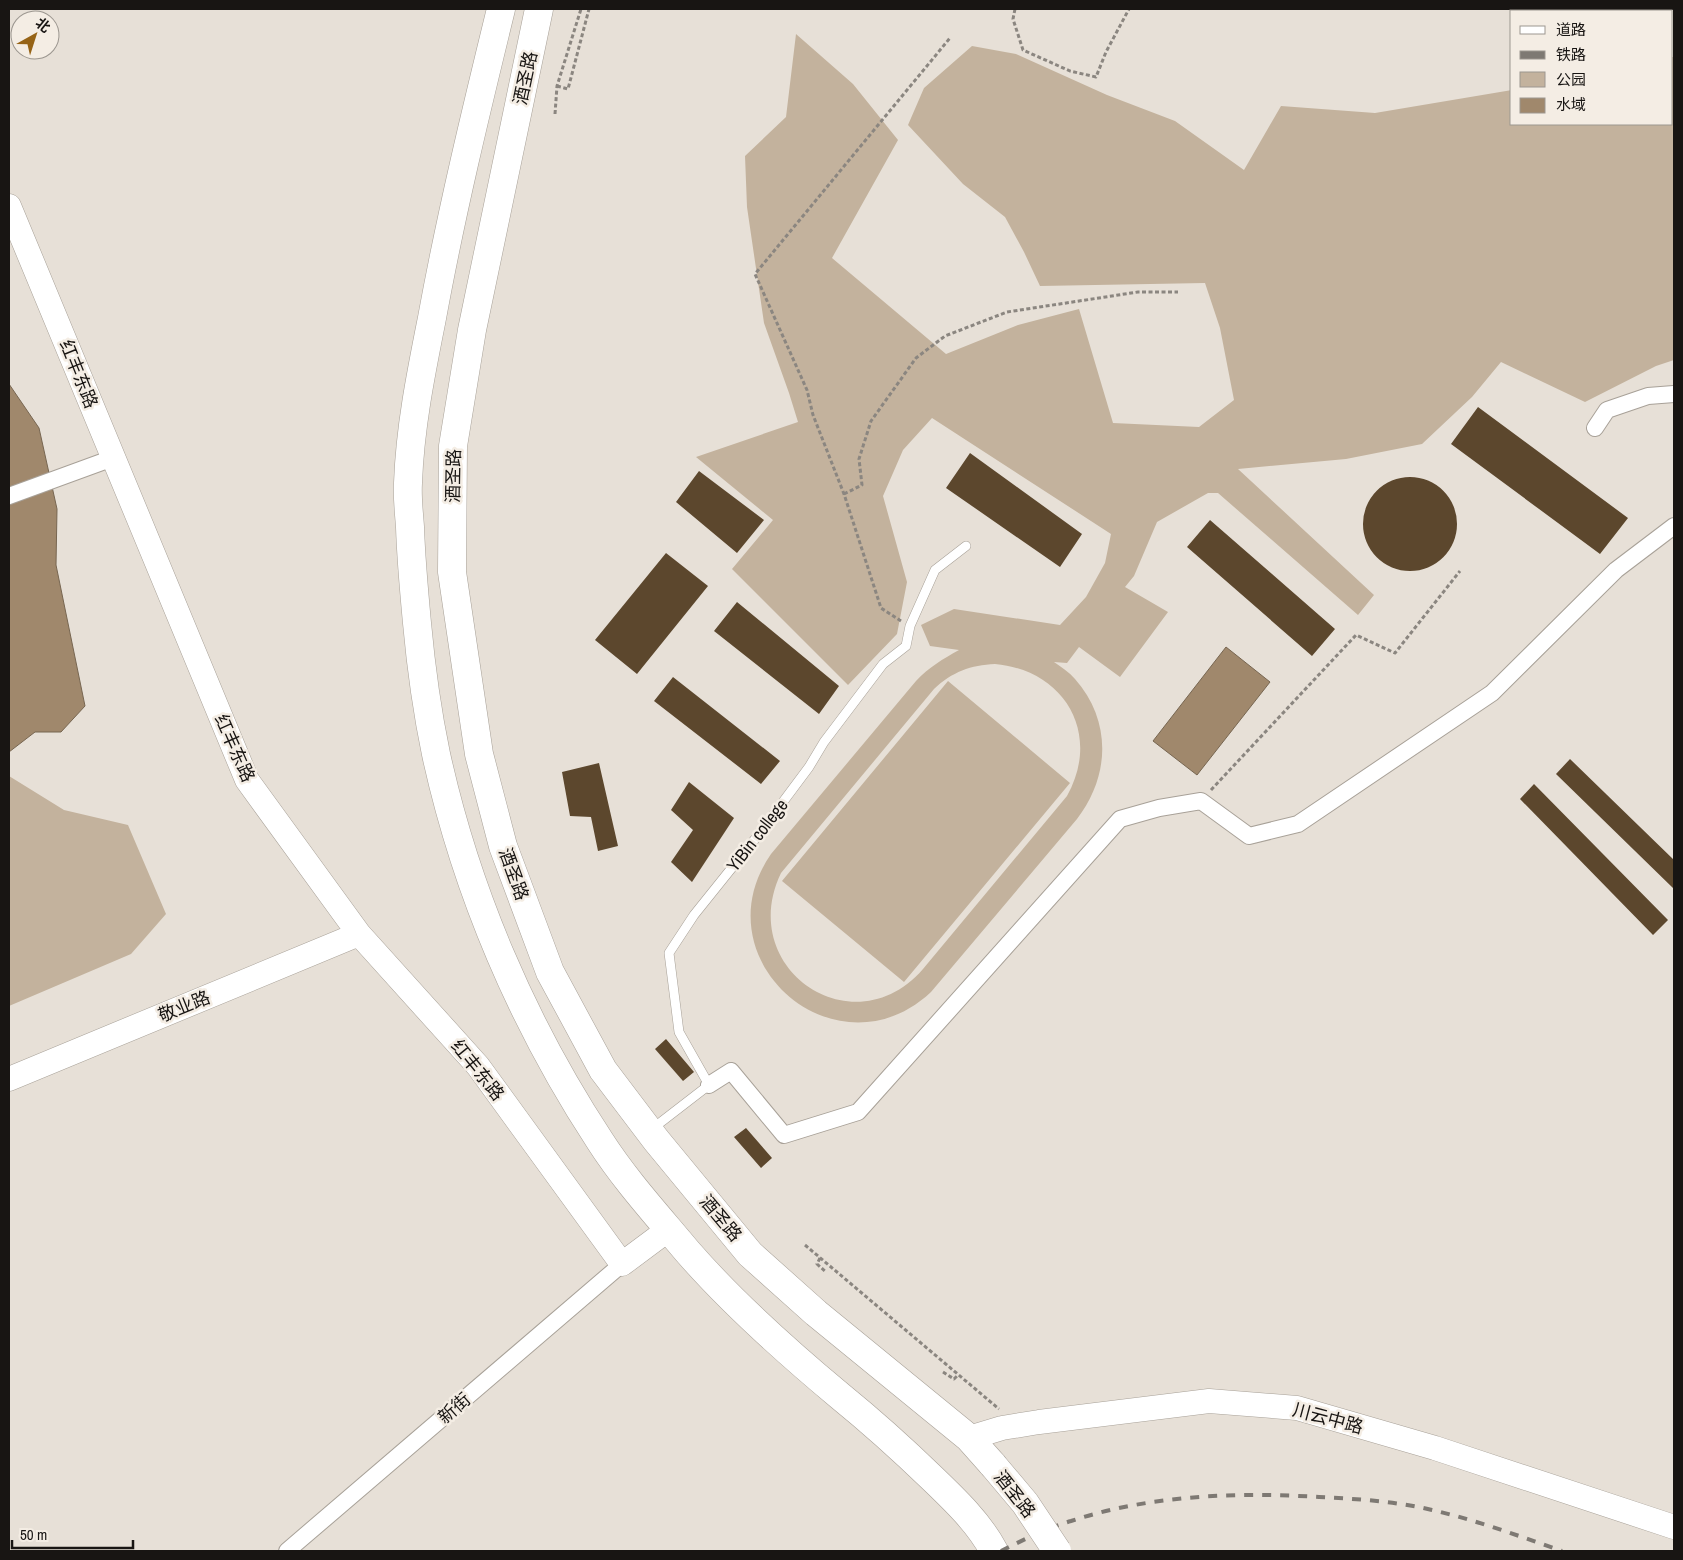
<svg xmlns="http://www.w3.org/2000/svg" width="1683" height="1560" font-family="'Archivo Narrow','Noto Sans SC',sans-serif">
<rect width="100%" height="100%" fill="#e7e0d7"/>
<!-- green -->
<path fill="#c3b29d" fill-rule="evenodd" d="M796 34 853 84 898 140 832 258 946 354 1018 325 1079 309 1113 423 1199 427 1234 400 1220 328 1205 283 1040 286 1024 252 1005 217 963 184 908 125 924 88 972 46 1016 54 1107 95 1175 121 1244 170 1281 106 1375 113 1512 90V124H1672V57H1674V360L1656 366 1585 402 1501 362 1472 397 1422 444 1346 459 1238 469 1374 595 1358 615 1218 493H1208L1157 522 1134 576 1125 587 1168 612 1120 677 1079 647 1067 663 1054 662C1061 667 1069 672 1075 679 1112 721 1110 776 1077 819L931 992C837 1080 698 960 771 854L916 681C929 667 943 659 959 650L930 646 921 625 954 609 1060 625 1086 597 1105 563 1111 534 932 418 903 450 883 496 907 582 897 634 848 685 732 569 773 520 696 457 798 422 789 393 764 323 747 207 745 156 786 117ZM995 664C1064 670 1102 733 1067 796L923 969C854 1049 735 969 781 873L934 689C952 672 971 665 995 664Z
M948 681 1070 783 904 982 782 881Z
M9 776 64 810 128 825 166 914 131 954 9 1006Z"/>
<!-- water -->
<path fill="#a0886c" stroke="#776651" d="M9 384 39 428 57 509 56 565 85 706 61 732H35L9 752Z
M1226 647 1270 682 1197 775 1153 741Z"/>
<!-- building -->
<path fill="#5c472d" d="M1478 407 1628 518 1600 554 1451 444Z
M970 453 1082 534 1060 567 946 488Z
M699 471 764 520 737 553 676 502Z
M1363 524a47 47 0 1 1 94 0a47 47 0 1 1-94 0Z
M1210 520 1335 629 1312 656 1187 547Z
M666 553 708 586 637 674 595 640Z
M737 602 839 686 819 714 714 631Z
M673 677 780 761 761 784 654 701Z
M1570 759 1674 860V889L1556 774Z
M599 763 618 846 598 851 591 817 570 816 562 772Z
M689 782 734 818 692 882 671 862 693 830 671 810Z
M1534 784 1668 920 1653 935 1520 799Z
M666 1039 694 1072 683 1081 655 1049Z
M746 1128 772 1158 761 1168 734 1137Z"/>
<g fill="none" stroke-linecap="round" stroke-linejoin="round">
<!-- lane casing -->
<g stroke="#a8a198" stroke-width="10">
<path id="lane" d="M652 1129 709 1085 679 1032 669 953 694 915 759 834 809 767 824 742 883 664 906 646 910 626 935 570 966 546"/>
</g>
<!-- street casing -->
<g stroke="#a8a198" stroke-width="18">
<path id="street" d="M1595 428 1607 410 1648 396 1674 394
M9 496 113 458
M709 1085 731 1071 784 1135 858 1112 1120 819 1159 808 1201 801 1249 836 1298 824 1492 693 1616 570 1674 526
M287 1551 622 1264"/>
</g>
<!-- secondary casing -->
<g stroke="#a8a198" stroke-width="25">
<path id="secondary" d="M9 206 247 780 359 934 478 1066 622 1264 669 1229
M9 1079 359 934
M969 1438 1002 1428 1039 1422 1209 1401 1297 1408 1435 1448 1674 1527"/>
</g>
<!-- highway casing -->
<g stroke="#a8a198" stroke-width="29">
<path id="highway" d="M501 9C476 111 451 214 432 318 421 373 410 427 408 483 407 498 409 512 410 527 411 559 414 591 417 623 421 667 427 711 436 754 466 891 523 1024 600 1141 625 1180 657 1215 687 1251 733 1304 786 1351 840 1396 872 1422 902 1449 932 1478 955 1500 979 1523 994 1551
M539 9 472 330 453 446 452 572 479 754 503 846 550 972 603 1070 656 1140 750 1254 816 1313 969 1438 993 1465"/>
</g>
<!-- path -->
<path stroke="#8b8680" stroke-width="3" stroke-dasharray="4 2.5" stroke-linecap="butt" d="M1015 9 1013 19 1023 50 1070 71 1096 77 1106 52 1129 9
M557 86 568 89 589 9
M555 114 557 86 581 9
M844 494 862 485 859 459 871 421 916 358 945 336 1007 312 1138 292H1178
M901 621 881 608 844 494 813 415 807 390 755 274 950 38
M1211 790 1356 635 1395 653 1460 571
M805 1245 999 1409
M820 1258 817 1264 826 1272
M943 1372 954 1379 958 1375"/>
<!-- lane -->
<use href="#lane" stroke="#fff" stroke-width="9"/>
<!-- street -->
<use href="#street" stroke="#fff" stroke-width="16"/>
<!-- secondary -->
<use href="#secondary" stroke="#fff" stroke-width="24"/>
<!-- highway -->
<use href="#highway" stroke="#fff" stroke-width="28"/>
<!-- rail -->
<path stroke="#7e7973" stroke-width="4" stroke-dasharray="9 9" stroke-linecap="butt" d="M1001 1551C1023 1540 1047 1528 1071 1521 1150 1495 1236 1492 1319 1497 1356 1499 1395 1501 1432 1510 1476 1520 1519 1536 1562 1551"/>
<!-- highway-bridge casing -->
<g stroke="#a8a198" stroke-width="29" stroke-linecap="butt">
<path id="highway-bridge" d="M993 1465 1025 1503 1057 1551"/>
</g>
<!-- highway-bridge -->
<use href="#highway-bridge" stroke="#fff" stroke-width="28"/>
</g>
<g text-anchor="middle" dominant-baseline="central" stroke-width="5" stroke-linejoin="round" paint-order="stroke">
<!-- street labels -->
<g font-size="18" fill="#181513" stroke="#f4ede4">
<text transform="translate(525 78) rotate(-78)">酒圣路</text>
<text transform="translate(79 374) rotate(68)">红丰东路</text>
<text transform="translate(453 476) rotate(-89)">酒圣路</text>
<text transform="translate(235 748) rotate(66)">红丰东路</text>
<text transform="translate(757 835) rotate(-52)">YiBin college</text>
<text transform="translate(514 874) rotate(70)">酒圣路</text>
<text transform="translate(184 1006) rotate(-22)">敬业路</text>
<text transform="translate(478 1070) rotate(51)">红丰东路</text>
<text transform="translate(721 1218) rotate(50)">酒圣路</text>
<text transform="translate(454 1408) rotate(-41)">新街</text>
<text transform="translate(1328 1418) rotate(15)">川云中路</text>
<text transform="translate(1015 1494) rotate(52)">酒圣路</text>
</g>
</g>
<!-- border -->
<rect width="1683" height="1560" fill="none" stroke="#181513" stroke-width="20"/>
<!-- legend -->
<rect x="1510" y="10" width="162" height="115" fill="#f4ede4" stroke="#9c9790"/>
<rect x="1520" y="26" width="25" height="8" fill="#ffffff" stroke="#9c9790"/>
<text x="1556" y="35" font-size="15" fill="#181513">道路</text>
<rect x="1520" y="51" width="25" height="8" fill="#7e7973" stroke="#9c9790"/>
<text x="1556" y="60" font-size="15" fill="#181513">铁路</text>
<rect x="1520" y="72" width="25" height="15" fill="#c3b29d" stroke="#9c9790"/>
<text x="1556" y="85" font-size="15" fill="#181513">公园</text>
<rect x="1520" y="98" width="25" height="15" fill="#a0886c" stroke="#9c9790"/>
<text x="1556" y="110" font-size="15" fill="#181513">水域</text>
<!-- north arrow -->
<g transform="translate(35 35) rotate(39)"><circle r="24" fill="#f4ede4" stroke="#9c9790"/>
<path d="M0-4L9 19L0 12L-9 19Z" fill="#966316"/>
<text y="-8" font-size="14" font-weight="bold" text-anchor="middle" fill="#181513">北</text>
</g>
<!-- scale -->
<path d="M12 1540v8h121v-8" fill="none" stroke="#181513" stroke-width="2.5"/>
<text x="20" y="1540" font-size="15" fill="#181513" stroke="#f4ede4" stroke-width="4" paint-order="stroke">50 m</text>
</svg>
